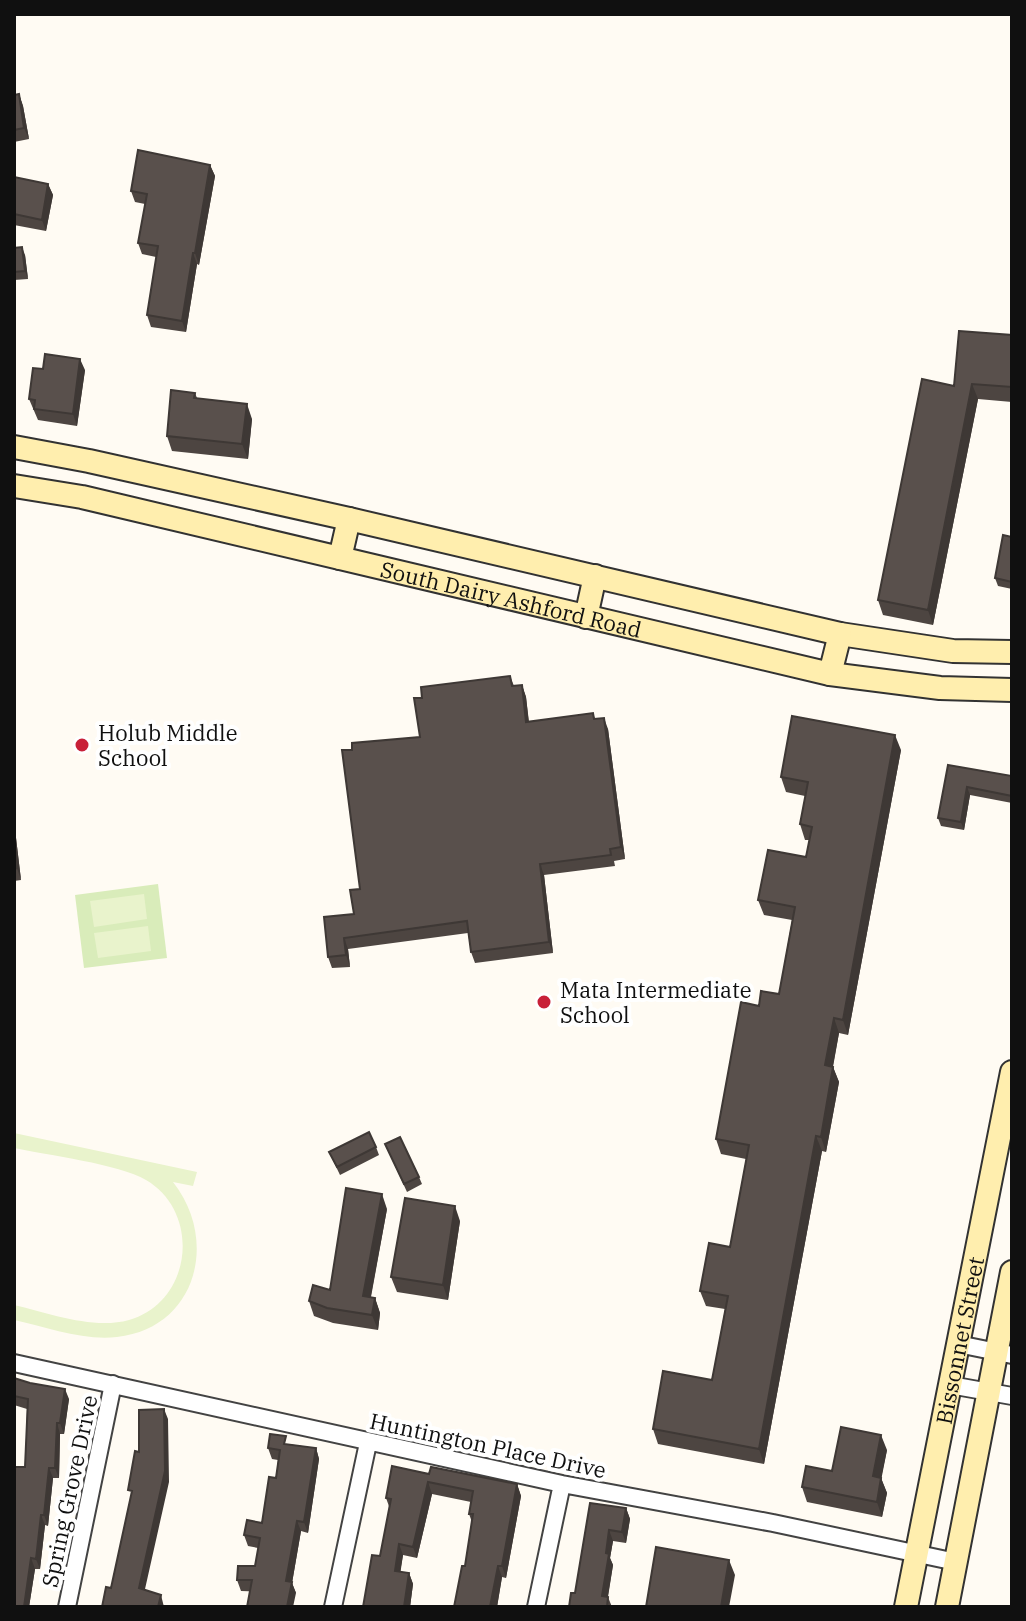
<svg xmlns="http://www.w3.org/2000/svg" width="1026" height="1621" font-family="'IBM Plex Serif',serif">
<rect width="100%" height="100%" fill="#fffbf3"/>
<!-- green -->
<path fill="#d9ecba" d="M158 884 167 958 84 968 75 895Z"/>
<!-- pitch -->
<path fill="#e9f3cc" d="M144 894 147 919 94 927 90 901Z
M148 926 151 951 98 958 94 933Z
M14 1133 197 1172 193 1186 173 1182C219 1240 197 1328 117 1337 84 1341 46 1327 14 1320V1305C49 1313 93 1330 129 1320 192 1302 202 1213 146 1180 119 1164 47 1155 14 1148Z"/>
<g fill="none" stroke-linecap="round" stroke-linejoin="round">
<!-- street casing -->
<g stroke="#434343" stroke-width="20">
<path id="street" d="M958 1344 1012 1355
M14 1363 562 1484 773 1523 956 1562
M950 1385 1012 1396
M67 1607 113 1384
M333 1607 368 1443
M536 1607 562 1484"/>
</g>
<!-- secondary casing -->
<g stroke="#323232" stroke-width="26">
<g id="secondary">
<path d="M14 447 89 461 349 519 840 634 953 651 1012 652"/>
<path id="s1" d="M14 486 82 497 830 674 940 688 1012 690"/>
<path d="M340 558 349 519"/>
<path d="M586 617 595 576"/>
<path d="M830 674 840 634"/>
<path id="s2" d="M906 1607 1012 1072"/>
<path d="M947 1607 1012 1272"/>
</g>
</g>
<!-- street -->
<use href="#street" stroke="#fff" stroke-width="16"/>
<!-- secondary -->
<use href="#secondary" stroke="#ffeeae" stroke-width="22"/>
</g>
<!-- wall -->
<path fill="#4d4541" d="M19 94 23 106 29 139 14 142V95Z
M210 165 215 176 199 265 197 264 186 332 151 327 147 315 156 257 142 254 138 243 145 204 135 202 131 191Z
M14 177 48 184 53 195 46 231 14 225Z
M14 248 25 255 28 279 14 280Z
M1012 335V402L978 399 933 625 883 615 878 600 954 386Z
M43 369 85 370 77 426 38 420 29 399Z
M195 393 197 398 252 419 248 459 172 451 167 436Z
M1012 537V589L998 586 995 578Z
M510 676 514 686 522 685 526 697 529 722 593 713 595 719 608 729 625 859 614 861 615 866 544 875 553 953 475 963 471 952 468 933 348 949 350 967 332 968 328 957 354 914 360 889 352 750 420 737 422 698Z
M901 750 848 1035 839 1033 833 1067 839 1082 826 1152 822 1151 764 1464 658 1444 653 1429 712 1380 725 1309 706 1306 700 1291 730 1247 746 1159 721 1154 716 1139 759 1006 779 994 792 920 764 915 758 900 806 857 809 840H805L800 824 805 796 786 792 781 777Z
M948 765 1012 776V803L970 795 964 830 941 826 938 818Z
M14 821 21 880 14 881Z
M385 1144 419 1177 422 1184 407 1192Z
M376 1147 379 1155 340 1175 329 1152Z
M387 1209 371 1297 375 1298 380 1313 378 1330 333 1323 314 1316 309 1301 330 1290Z
M460 1221 448 1300 397 1292 391 1277Z
M14 1378 69 1399 64 1434H60L59 1478H53L48 1526 45 1525 40 1569H35L29 1607H14L25 1467 27 1409 14 1405Z
M288 1444 316 1448 319 1459 308 1533 301 1531 292 1583 296 1593 241 1591 237 1580 255 1566 258 1548 248 1546 244 1535 262 1523 276 1478 278 1460 272 1459 268 1448Z
M887 1450 881 1478 887 1493 882 1517 807 1502 802 1487 832 1471Z
M429 1474 517 1484 521 1496 506 1578 502 1577 497 1607H454L465 1566 472 1522 469 1514 471 1502 432 1494 417 1558 403 1555 400 1572 409 1573 413 1584 410 1607H363L380 1556 390 1509 386 1498Z
M590 1503 626 1508 630 1519 626 1543 613 1541 610 1558 613 1565 608 1597 612 1607H569L575 1593Z"/>
<!-- shaded-wall -->
<path fill="#3e3835" d="M19 94 23 106 29 139 24 128Z
M210 165 215 176 199 265 195 253Z
M48 184 53 195 46 231 42 220Z
M22 247 25 255 28 279 25 271Z
M193 253 197 264 186 332 182 321Z
M80 359 85 370 77 426 73 414Z
M972 384 978 399 933 625 928 610Z
M247 404 252 419 248 459 242 444Z
M522 685 526 697 530 734 526 722Z
M604 718 608 729 625 859 621 847Z
M895 735 901 750 848 1035 843 1020Z
M967 787 970 795 964 830 961 822Z
M14 821 21 880 17 868 14 843Z
M540 864 544 875 553 953 549 942Z
M344 938 348 949 350 967 346 955Z
M834 1018 839 1033 830 1081 825 1065Z
M833 1067 839 1082 826 1152 821 1137Z
M816 1136 822 1151 764 1464 759 1449Z
M382 1194 387 1209 368 1311 363 1296Z
M455 1206 460 1221 448 1300 443 1285Z
M375 1298 380 1313 378 1330 372 1315Z
M65 1389 69 1399 64 1434 60 1423Z
M164 1409 168 1419 169 1482 143 1598 139 1588Z
M57 1423 60 1434 59 1478 55 1468Z
M881 1435 887 1450 879 1491 873 1476Z
M316 1448 319 1459 308 1533 304 1522Z
M49 1468 53 1478 48 1526 44 1515Z
M881 1478 887 1493 882 1517 877 1502Z
M428 1482 432 1494 417 1558 413 1547Z
M517 1484 521 1496 506 1578 502 1566Z
M626 1508 630 1519 626 1543 622 1532Z
M41 1515 45 1525 40 1569 36 1559Z
M297 1521 301 1531 292 1583 296 1593 293 1607H287L286 1581Z
M609 1530 613 1541 610 1558 613 1565 606 1607 602 1596Z
M399 1544 403 1555 399 1582 395 1571Z
M31 1558 35 1569 29 1607H24Z
M729 1560 735 1575 729 1607H721Z
M498 1566 502 1577 497 1607H490Z
M409 1573 413 1584 410 1607H404Z
M161 1595 164 1607H158Z"/>
<!-- building -->
<path fill="#59504c" stroke="#3e3835" stroke-width="2" d="M19 94 24 128 14 130V95Z
M138 150 210 165 195 253H193L182 321 147 315 158 246 138 243 147 194 131 191Z
M14 177 48 184 42 220 14 214Z
M22 247 25 271 14 272V248Z
M959 331 1012 335V387L972 384 928 610 878 600 922 379 954 386Z
M45 354 80 359 73 414 34 409 35 400 29 399 33 368 43 369Z
M171 390 195 393 194 398 247 404 242 444 167 436Z
M1003 535 1012 537V582L995 578Z
M510 676 512 686 522 685 526 722 593 713 594 719 604 718 621 847 610 849 611 855 540 864 549 942 471 952 467 921 344 938 346 955 328 957 324 917 354 914 350 890 360 889 342 750H352V743L420 737 414 698H422L421 687Z
M792 716 895 735 843 1020 834 1018 825 1065 833 1067 821 1137 816 1136 759 1449 653 1429 663 1371 712 1380 728 1296 700 1291 709 1243 730 1247 749 1145 716 1139 741 1002 759 1006 761 991 779 994 795 907 758 900 768 850 806 857 812 827 800 824 808 782 781 777Z
M948 765 1012 776V796L967 787 961 822 938 818Z
M14 843 17 868 14 869Z
M369 1132 376 1147 337 1167 329 1152Z
M400 1137 419 1177 404 1184 385 1144Z
M346 1188 382 1194 363 1296 375 1298 372 1315 327 1308 309 1301 313 1285 330 1290Z
M405 1198 455 1206 443 1285 391 1277Z
M14 1378 30 1383 65 1389 60 1423H57L55 1468H49L44 1515H41L36 1559 31 1558 24 1607H14V1467H25L28 1399 14 1396Z
M164 1409 165 1471 139 1588 161 1595 158 1607 139 1606V1607H102L106 1587 111 1588 132 1491 128 1490 135 1451 139 1452V1410Z
M841 1427 881 1435 873 1476 881 1478 877 1502 802 1487 806 1466 832 1471Z
M270 1434 286 1436 284 1444 316 1448 304 1522 297 1521 286 1581 292 1582 287 1607H247L252 1580H237L238 1566H255L260 1538 244 1535 247 1520 262 1523 269 1477 276 1478 280 1450 268 1448Z
M392 1466 429 1474 431 1467 517 1484 502 1566H498L490 1607H454L462 1566H465L473 1514H469L473 1491 428 1482 413 1547 399 1544 395 1571 409 1573 404 1607H363L372 1555 380 1556 391 1499 386 1498Z
M590 1503 626 1508 622 1532 609 1530 606 1553 609 1554 602 1596 608 1597 607 1607H569L571 1593H575Z
M656 1547 729 1560 721 1607H646Z"/>
<!-- markers -->
<g fill="#c82038" stroke="#fff" stroke-width="3">
<circle cx="82" cy="745" r="8"/>
<circle cx="544" cy="1002" r="8"/>
</g>
<g text-anchor="middle" dominant-baseline="central" stroke-width="8" stroke-linejoin="round" paint-order="stroke">
<!-- street labels -->
<g font-size="22" fill="#101010" stroke="#fff">
<text stroke="none"><textPath href="#s1" startOffset="510">South Dairy Ashford Road</textPath></text>
<text stroke="none"><textPath href="#s2" startOffset="272">Bissonnet Street</textPath></text>
<text transform="translate(488 1445) rotate(12)">Huntington Place Drive</text>
<text transform="translate(69 1491) rotate(-78)">Spring Grove Drive</text>
</g>
<!-- poi labels -->
<g font-size="22" fill="#101010" stroke="#fff" text-anchor="start">
<text x="98" y="732">Holub Middle<tspan x="98" dy="25">School</tspan></text>
<text x="560" y="989">Mata Intermediate<tspan x="560" dy="25">School</tspan></text>
</g>
</g>
<!-- border -->
<rect width="1026" height="1621" fill="none" stroke="#101010" stroke-width="32"/>
</svg>
